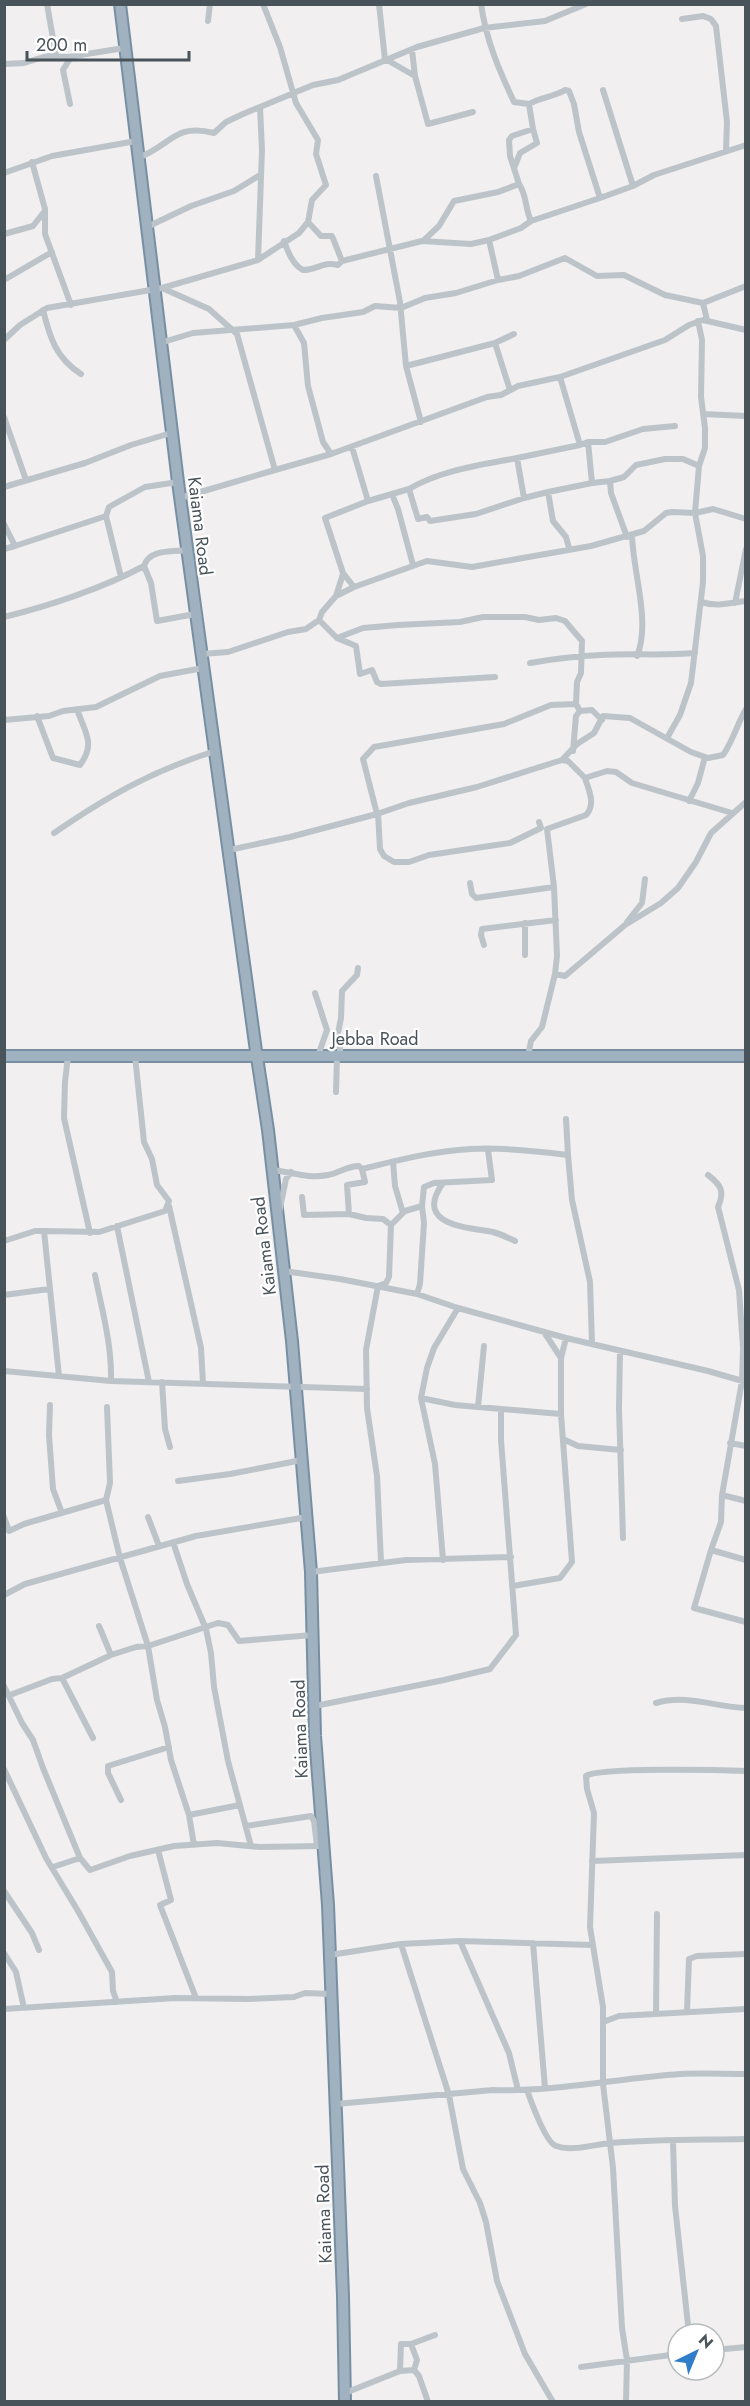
<svg xmlns="http://www.w3.org/2000/svg" width="750" height="2406" font-family="Jost,sans-serif">
<rect width="100%" height="100%" fill="#f1efef"/>
<g fill="none" stroke-linecap="round" stroke-linejoin="round">
<!-- trunk casing -->
<g stroke="#788fa3" stroke-width="14">
<path id="trunk" d="M120 4 178 482 256 1051
M4 1056H746
M257 1057 268 1130 292 1341 311 1572 315 1736 328 1905 343 2296 345 2402"/>
</g>
<!-- minor -->
<path stroke="#bcc4ca" stroke-width="6" d="M47 4 56 56
M263 4 280 47 296 103 318 140 316 154 326 185 312 200 308 222
M379 4 385 60
M481 4C486 40 499 70 514 102L529 104
M682 19 703 16 711 19 716 26 727 122 726 150
M208 21 210 4
M412 50 415 76 428 124 473 112
M387 60 415 76
M4 64 24 63 47 56 68 57 124 48
M70 104 63 70 71 57
M138 158C172 145 174 123 214 133L226 122 243 114 313 85 338 80 417 47 484 28 545 21 586 4
M32 162 45 209V234L71 305
M515 166 520 153 537 143 533 129
M4 173 52 156 136 141
M376 176 400 302 406 366 421 422
M519 184 510 156 509 140 512 136 533 129 529 104C541 97 554 97 565 90L569 91 574 104 579 132 600 198 531 221
M633 186 654 175 746 145
M600 198 633 186 603 90
M147 227 191 206 234 191 260 175
M4 234 33 226 44 212
M284 241C288 252 293 265 303 270 317 270 323 261 338 265L342 261
M423 241 439 226 454 201 498 192 519 184C527 195 525 209 531 221L521 228 489 240
M258 260 262 150 260 107
M4 280 52 252
M162 288 209 309 237 334 275 470 331 454 487 397 501 395 518 386 560 377 665 340 689 325 703 320 746 330
M703 303 746 286
M43 310C50 338 56 358 81 374
M294 325 322 318 363 312 375 306 401 308 425 298 456 293 498 280
M4 340 20 325 47 308 162 288 258 260 299 233 308 222 321 236H332L342 261 422 241 471 244 489 240 498 280 519 276 565 258 597 276 624 275 665 295 703 303 707 320
M160 343 193 333 294 325 304 343 308 386 323 442 331 454
M495 343 514 334
M406 366 495 343 510 390
M560 377 580 445 588 442 592 483 610 481 611 493 627 537
M703 414 746 416
M4 417 26 480
M588 442H605L643 429 675 426
M352 447 368 501
M610 481 624 477 636 465 665 459H683L699 466
M4 487 85 463 131 445 171 433
M409 489C441 470 481 465 517 458
M548 492 524 498 517 458 580 445
M392 494 409 489 418 519 427 517 430 521 476 514 524 498
M180 498 275 470
M4 524 15 546 106 516
M632 535C633 573 651 622 637 656
M569 548 566 537 553 521 548 492 592 483
M4 549 15 546
M144 566C149 549 172 552 187 550
M121 577 106 516 109 507 145 487 178 482
M354 587 343 573 325 518 368 501 392 494 398 509 413 565
M336 596 343 574
M701 602C718 607 729 603 746 601
M735 603 746 549
M4 617C49 606 103 588 144 566L151 583 157 621 195 614
M319 620 337 638 356 646 360 674 372 670 377 682 381 684 495 677
M337 638 363 628 398 625 460 622 483 617H525L539 620 556 618 565 621 582 641 581 673 577 682 576 704 580 711 576 716 573 751
M202 654 228 652 288 632 306 629 319 620 322 612 336 596 354 587 427 561 472 567 591 546 644 531 666 513 672 512 695 513 713 509 746 519
M530 663C553 659 576 656 600 655 632 653 663 656 695 653
M580 711 592 710 602 720
M37 716 53 758 80 765C96 743 85 733 77 709
M4 720 49 716 63 711 96 707 160 676 203 668
M667 738 680 715 691 683 703 582V556L695 513 699 466 705 448V428L701 397 702 340 698 321
M562 760 577 744 594 733 603 716 630 718 691 752 708 758 723 755C733 741 737 724 746 709
M689 801 698 783 705 757
M378 813 380 849 384 856 394 862H409L429 855 510 843 541 828 539 822
M377 814 363 759 374 747 504 724 551 705 576 704
M54 833C108 796 152 771 215 751
M229 850 290 837 377 814 409 803 477 787 562 760 568 761 585 778 607 771 616 772 632 783 732 813
M470 883 472 894 476 898 554 887
M627 922 642 903 645 879
M525 923V955
M484 945 481 935 482 929 556 920
M555 974 565 976 625 925 661 903 678 888 696 862 711 833 746 802
M315 993 327 1030 320 1050
M340 1050 338 1033 341 1018 342 991 357 975 358 968
M529 1051 531 1041 542 1027 555 974 557 956 554 887 547 829 586 815C596 804 589 791 585 778
M68 1056 65 1082 64 1118 90 1233
M336 1092 337 1056
M566 1119 568 1155
M393 1162 395 1186 403 1213
M272 1170C292 1172 308 1179 328 1175 339 1173 347 1166 359 1166L362 1169
M708 1175C721 1185 725 1191 718 1207L739 1290 743 1348 742 1381 722 1495 746 1501
M443 1183C413 1225 466 1227 493 1232 501 1234 508 1238 515 1241
M302 1197 304 1215 349 1214 366 1218 383 1219 391 1225 405 1211 422 1206 424 1187 434 1183 492 1180 488 1150
M169 1206 201 1348 203 1383
M279 1213 286 1179 291 1172
M349 1214 347 1185 365 1182 362 1169C398 1160 434 1151 471 1149 503 1147 537 1151 568 1155L572 1200 590 1282 592 1344
M117 1226 149 1382
M44 1231 99 1232 165 1211 169 1201 157 1185 152 1159 144 1142 135 1056
M4 1241 35 1231H44L59 1376
M284 1271 340 1279 417 1294 458 1308 566 1338 708 1371 746 1382
M95 1275C102 1310 112 1345 111 1381
M417 1294 420 1284 424 1223 422 1206
M4 1295 49 1289
M544 1332 561 1358
M620 1352 619 1408 623 1538
M4 1371 111 1381 367 1389
M162 1382 165 1429 170 1447
M421 1398 455 1405 561 1414
M50 1405 49 1435 53 1489 62 1513
M107 1407 110 1483 106 1500 120 1558 148 1646 157 1700 165 1727 171 1760 189 1815 194 1845
M478 1407 484 1346
M563 1439 578 1446 621 1450
M730 1443 746 1446
M178 1481 230 1474 302 1460
M4 1517 9 1531 24 1524 106 1500
M148 1517 159 1546
M173 1542 187 1584 206 1629 211 1653 214 1687 228 1761 251 1846
M711 1550 721 1522 722 1495
M443 1560 435 1464 421 1398 427 1368 434 1348 458 1308
M746 1560 711 1550 694 1608 746 1622
M381 1562 377 1476 367 1408 366 1350 378 1286 386 1283 389 1277 391 1225
M311 1572 406 1560 511 1557
M513 1586 560 1578 572 1562 561 1414V1358L566 1338
M4 1595 25 1584 196 1536 307 1517
M99 1626 111 1655
M62 1678 93 1738
M4 1686 22 1723 33 1740 43 1768 80 1858 53 1867
M10 1695 52 1679 62 1678 111 1655 136 1647 148 1646 218 1623 228 1625 239 1641 313 1635
M656 1703C687 1694 715 1707 746 1708
M315 1706 444 1680 490 1669 516 1635 501 1440V1410
M4 1769 46 1858 78 1911 112 1972 113 1991 117 2002
M121 1800 108 1773V1766L169 1747
M189 1815 240 1805
M246 1826 311 1816 314 1821 317 1846
M158 1850 171 1900 160 1905 196 1998
M80 1858 90 1870 130 1856 174 1846 217 1843 260 1847 323 1846
M592 1861 746 1855
M4 1891 32 1933 39 1950
M460 1941 509 2053 518 2090
M533 1943 545 2088
M401 1944 449 2095 463 2169 480 2203 486 2222 497 2281 525 2354 553 2402
M4 1953 16 1972 24 2008
M330 1955 401 1944 460 1941 592 1945
M4 2009 175 1998 248 1999 294 1997 305 1993 331 1994
M687 2011 689 1959 697 1956 746 1954
M656 2013 657 1914
M603 2022 619 2016 746 2009
M527 2090C531 2101 545 2142 556 2146 572 2152 595 2144 611 2143 656 2139 701 2140 746 2139
M336 2104 493 2090C557 2092 618 2078 681 2074 702 2073 724 2074 746 2074
M673 2141 675 2206 689 2334
M411 2344 417 2360 414 2370
M714 2350 746 2347
M581 2367 678 2354
M400 2371 401 2344H411L435 2335
M345 2393 400 2371 414 2370 419 2376 428 2402
M626 2402 627 2360 622 2328 613 2168 603 2084V2007L590 1927 594 1813 587 1789 586 1776C598 1767 723 1770 746 1771"/>
<!-- trunk -->
<use href="#trunk" stroke="#a0b2c0" stroke-width="10"/>
</g>
<g text-anchor="middle" dominant-baseline="central" stroke-width="4.5" stroke-linejoin="round" paint-order="stroke">
<!-- street labels -->
<g font-size="18" fill="#49535a" stroke="#fff">
<text transform="translate(200 526) rotate(83)">Kaiama Road</text>
<text x="375" y="1039">Jebba Road</text>
<text transform="translate(264 1246) rotate(-97)">Kaiama Road</text>
<text transform="translate(300 1729) rotate(-92)">Kaiama Road</text>
<text transform="translate(324 2214) rotate(-92)">Kaiama Road</text>
</g>
</g>
<!-- border -->
<rect width="750" height="2406" fill="none" stroke="#49535a" stroke-width="12"/>
<!-- north arrow -->
<g transform="translate(696 2352) rotate(43)"><circle r="28" fill="#ffffff" stroke="#b6babd" stroke-width="1.5"/>
<path d="M0-4.5L10 22L0 15L-10 22Z" fill="#307dca"/>
<text y="-9" font-size="16" font-weight="bold" text-anchor="middle" fill="#49535a">N</text>
</g>
<!-- scale -->
<path d="M27 51v9h162v-9" fill="none" stroke="#49535a" stroke-width="3"/>
<text x="36" y="51" font-size="18" fill="#49535a" stroke="#ffffff" stroke-width="4.5" paint-order="stroke">200 m</text>
</svg>
